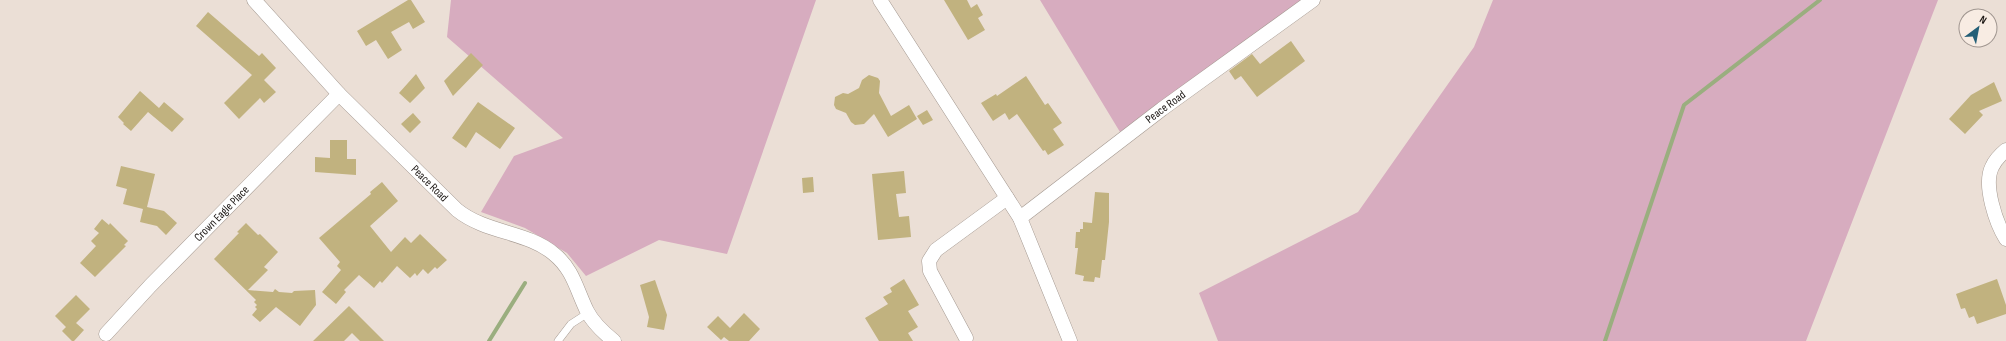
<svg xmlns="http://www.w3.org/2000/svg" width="2006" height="341" font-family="'Sofia Sans Condensed',sans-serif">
<rect width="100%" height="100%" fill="#ebdfd6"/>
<!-- green -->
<path fill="#d7acbf" d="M451 0H816L727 254 659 240 586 276 567 253 525 228 481 212 514 156 563 138 447 37Z
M1040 0H1303L1120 132Z
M1493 0H1938L1806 341H1218L1199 293 1358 212 1474 47Z"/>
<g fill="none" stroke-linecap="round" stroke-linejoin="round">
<!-- stream -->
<path stroke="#9aae7f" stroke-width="4" d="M489 341 525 283
M1605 341 1684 105 1820 0"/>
</g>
<!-- building -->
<path fill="#c1b27f" d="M408 0H411L425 22 413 29 409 22 391 32 402 50 388 59 376 40 366 46 357 31Z
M944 0H967L971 8 977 4 983 15 978 18 985 30 968 40Z
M208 12 259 56 262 53 276 68 264 80 276 92 264 103 260 98 239 119 224 103 252 75 196 26Z
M1291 41 1305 61 1257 97 1241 76 1235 80 1229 71 1252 54 1260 64Z
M471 53 483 65 453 96 444 81Z
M416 74 425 88 410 103 399 93Z
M869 75 878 78 880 81 879 93 891 116 909 105 917 119 888 137 874 114 864 124 855 125 851 122 846 113 836 109 834 105 835 97 843 93 848 94 859 88 862 80Z
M1026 76 1045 105 1048 103 1062 123 1053 129 1064 145 1048 155 1045 150 1043 151 1017 114 1009 120 1005 113 993 121 981 103 996 94 997 96Z
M1994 82 2002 101 1979 111 1983 115 1965 134 1949 119 1971 95Z
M140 91 159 108 164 102 184 119 172 132 148 112 131 131 123 124 124 123 118 117Z
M478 102 515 128 500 149 476 132 466 148 452 138Z
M927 110 933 120 923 125 917 116Z
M413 113 421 122 410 133 401 124Z
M330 140H347V159H356V175L315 172V157L330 158Z
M121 166 155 174 147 207 164 211 177 223 166 235 157 226 140 222 143 209 123 204 127 189 116 186Z
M904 171 906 193 896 194 899 217 909 216 911 237 878 240 872 174Z
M813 177 814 192 803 193 802 178Z
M382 182 398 201 370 226 391 252 405 237 411 243 420 234 447 260 437 269 435 267 428 274 423 269 417 276 415 273 410 278 397 266 382 283 380 281 374 288 359 275 344 290 346 292 336 304 322 292 341 270 337 266 340 262 319 238 371 194 370 192Z
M1095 192 1109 193V222L1105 260H1102L1100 278 1095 277 1094 282 1083 281 1084 276 1075 274 1078 248H1075L1076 232H1080V229H1083V222L1092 223Z
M102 219 109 225 110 223 128 241 124 245 126 246 95 277 80 263 96 246 91 241 99 233 94 229Z
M246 223 258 235 260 234 278 252 264 267 268 270 248 290 273 292 275 289 279 292 292 293 294 291 315 290 316 305 300 326 276 307 260 322 252 315 257 309 255 307 257 305 254 302 256 300 214 259 239 233 237 232Z
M904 279 919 305 908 311 918 327 908 333 913 341H879L865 318 888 304 883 297 892 292 890 288Z
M1997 279 2006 305V314L1977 324 1974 316 1969 318 1965 308 1961 309 1956 294Z
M655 280 667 315 664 330 647 327 649 317 640 285Z
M76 295 90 309 76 323 84 330 74 341H72L62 331 66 327 55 316Z
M349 306 384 341H360L352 333 344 341H313Z
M744 313 760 329 749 341H729L724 337 721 340 707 327 718 316 730 328Z"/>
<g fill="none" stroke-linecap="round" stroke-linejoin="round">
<!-- lane casing -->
<g stroke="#a49991" stroke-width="8">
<path id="lane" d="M558 341 571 324 588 313"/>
</g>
<!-- street casing -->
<g stroke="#a49991" stroke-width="15">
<g id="street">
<path id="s1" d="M254 0 339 94 457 210C487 234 527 231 554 254 573 269 577 291 587 311 593 323 604 333 614 341"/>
<path d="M880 0 1020 218 1070 341"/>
<path d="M2006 150C2000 155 1995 160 1992 167 1983 185 1996 223 2006 239"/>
<path id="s2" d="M1020 218 1162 109 1313 0"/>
<path id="s3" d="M106 334 150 286 339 94"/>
<path d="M966 338 930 271 929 261 936 250 1007 198"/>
</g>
</g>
<!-- lane -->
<use href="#lane" stroke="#fff" stroke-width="7"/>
<!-- street -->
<use href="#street" stroke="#fff" stroke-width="14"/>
</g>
<g text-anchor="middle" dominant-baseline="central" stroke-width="3" stroke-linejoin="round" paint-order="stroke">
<!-- street labels -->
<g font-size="12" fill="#1b1613" stroke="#f8ece3">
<text stroke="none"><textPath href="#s2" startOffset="183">Peace Road</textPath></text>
<text stroke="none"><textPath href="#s1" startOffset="254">Peace Road</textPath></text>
<text stroke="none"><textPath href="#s3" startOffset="167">Crown Eagle Place</textPath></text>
</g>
</g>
<!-- north arrow -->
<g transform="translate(1978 28) rotate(32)"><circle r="19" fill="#f8ece3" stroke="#a09690"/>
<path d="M0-3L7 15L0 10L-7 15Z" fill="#245f77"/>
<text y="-6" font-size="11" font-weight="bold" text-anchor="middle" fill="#1b1613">N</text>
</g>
</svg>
